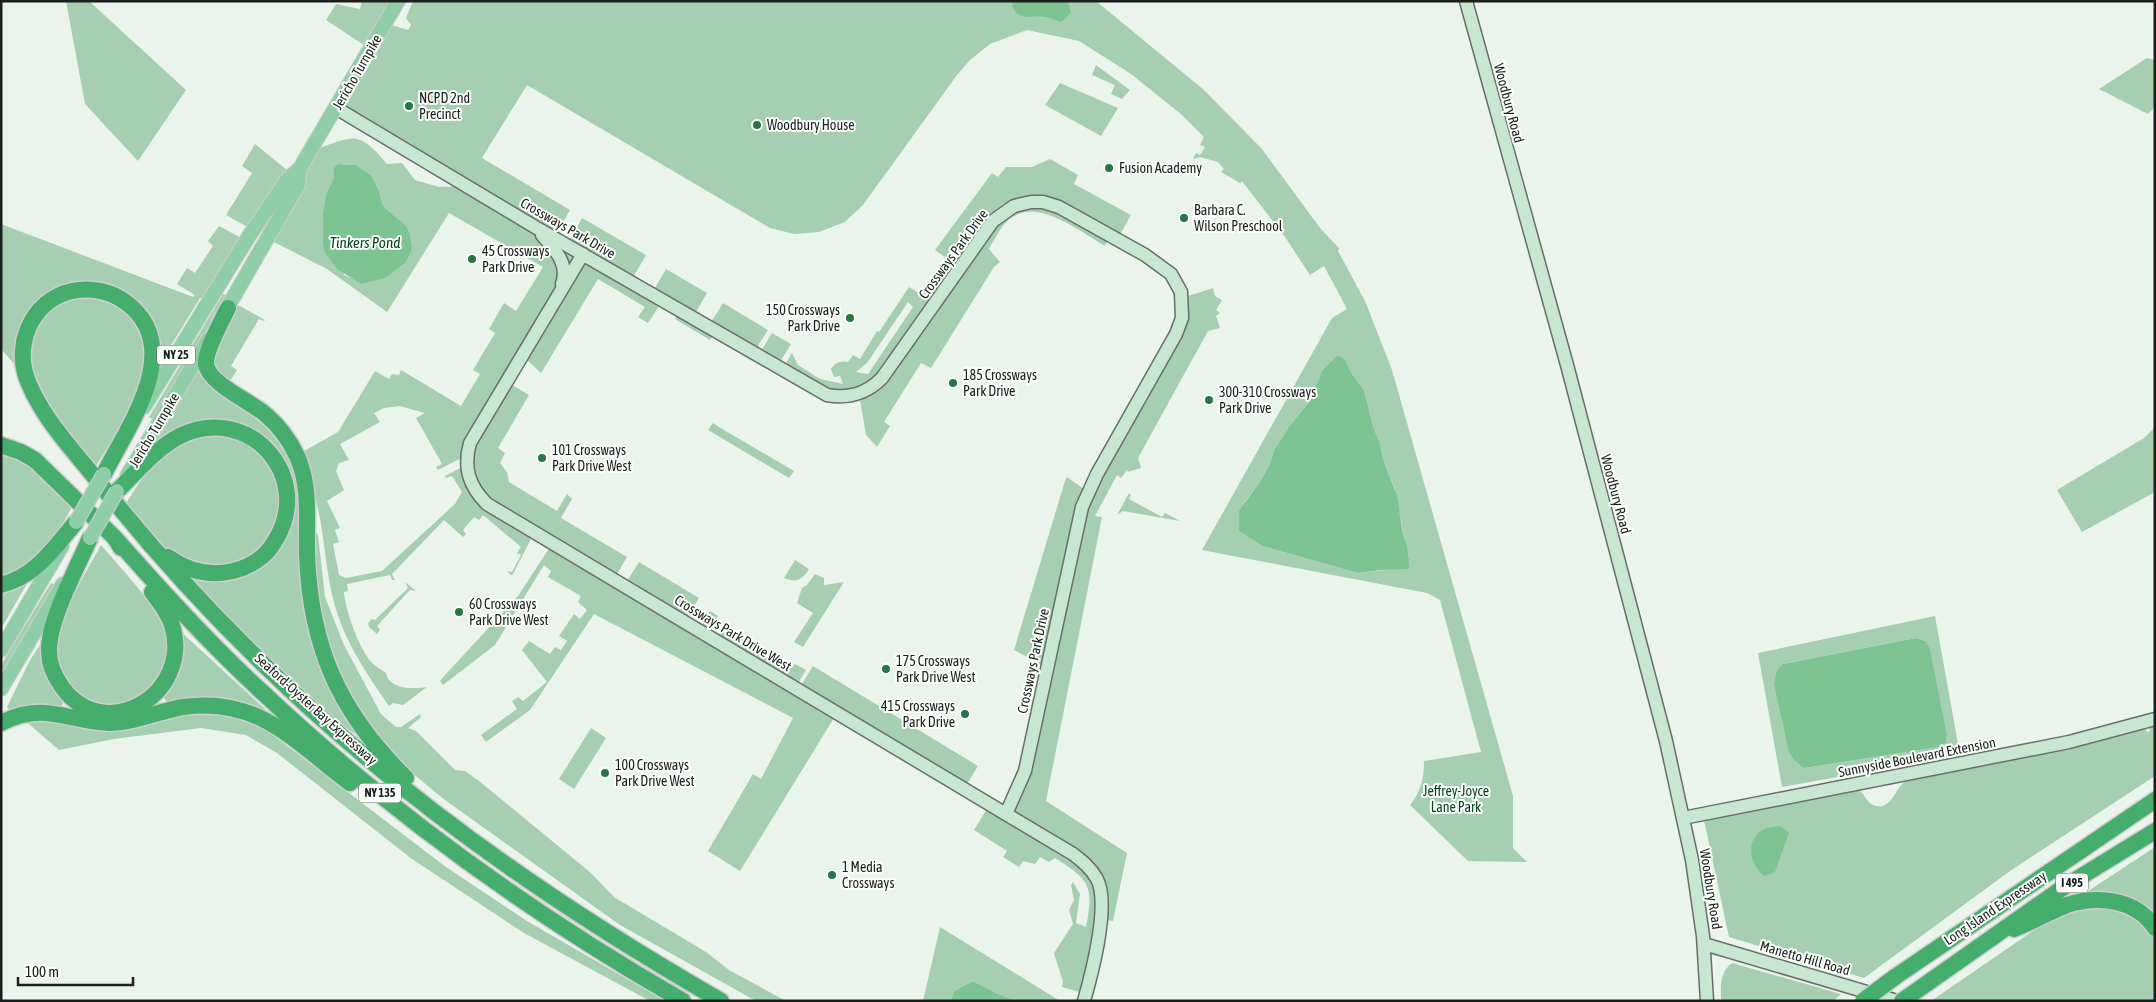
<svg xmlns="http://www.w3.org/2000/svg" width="2156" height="1002" font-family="'Asap Condensed',sans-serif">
<rect width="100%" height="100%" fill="#ebf3ed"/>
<!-- green -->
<path fill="#a6cfb1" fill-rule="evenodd" d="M66 1H89L186 90 138 161 85 104Z
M362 1H397L370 49 326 20 336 4 360 9Z
M413 1H1096L1204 90 1262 149 1320 228 1339 248 1338 251 1365 301 1392 370 1513 796V848L1527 862 1468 861 1410 805C1421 791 1424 779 1424 761L1481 752 1440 600 1427 593 1202 550 1332 318 1347 309 1324 266 1310 275 1285 237 1242 181 1240 183 1221 172 1224 169 1218 162 1200 157 1193 159 1196 153 1200 155 1205 147 1200 145 1204 137 1182 115 1131 74 1079 41 1027 30 990 44 970 60 957 75 863 205 845 222 819 232 794 234 770 228 527 85 482 158 570 210 555 237 567 245 582 218 646 255 631 281 652 293 666 269 707 293 693 317 708 327 723 303 768 330 753 353 716 331 710 340 675 319 681 310 663 300 648 323 638 317 645 307 598 279 541 373 522 355 506 381 529 395 498 448 505 453 500 463 507 472 509 482 557 511 567 494 572 499 561 518 627 557 614 579 624 586 639 562 699 598 685 622 699 630 710 611 718 616 706 635 716 640 725 622 730 625 729 630 792 667 795 664 806 670 797 685 800 687 813 666 978 766 964 789 837 713 740 871 708 851 753 774 761 779 793 718 594 614 530 710 486 742 481 735 517 709 512 701 518 697 523 701 547 682 522 650 529 641 550 654 555 647 561 650 567 641 559 636 574 614 580 619 587 610 578 602 581 596 548 577 551 571 544 565 495 645 443 685 440 681 446 674 518 596 552 544 534 533 513 574 511 575 507 571 512 572 521 555 517 553 521 547 483 515 479 520 474 517 463 530 466 534 463 537 444 520 392 574 395 580H392L390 575 347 584 348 591 344 592C345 610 360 651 373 664 377 667 382 670 386 673 389 690 415 689 427 687L403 705 393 703 389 706C367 674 346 644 335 606 325 571 325 535 316 500 312 484 304 470 297 455L338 432 375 371 389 379 392 374 399 375 401 370 461 406 480 374 473 370 495 333 489 329 504 303 516 311 543 267 449 213 387 312 327 269 272 241 308 153C319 149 346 136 357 139 369 142 380 156 387 164L402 163 415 180 439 187 465 186 339 107 388 24 408 30 411 25 406 18ZM340 164 356 165 371 175 379 190 383 206 399 220 404 264C382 280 371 287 344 275L331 185ZM1338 355 1345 359 1350 371 1364 390 1374 429 1380 443 1383 459 1395 489 1402 525 1403 535 1407 545 1410 567 1358 573 1262 546 1239 531 1245 502 1261 480 1270 464 1274 450 1291 424 1310 401 1319 379ZM400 406 425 413 416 418 442 464 436 467 438 470 467 455 466 465 445 476 446 478 452 476 462 492 455 504 382 571 346 578 339 575 333 544 339 542 335 530 340 528 327 501 344 490 336 471 339 463 349 460 340 444 380 422 374 413 384 408Z
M2147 58 2155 60V107L2148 114 2099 89Z
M1096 65 1130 90 1122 99 1111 94 1115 85 1092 75Z
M1060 83 1118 108 1101 136 1045 105Z
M255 144 293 175 253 230 226 215 252 173 242 166Z
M1050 159 1078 175 1074 184 1131 215 1117 240 1110 236 1105 246C1080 232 1039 198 1011 218 1001 225 995 239 989 249L1000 262 994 267 931 368 921 363 884 422 890 426 877 447 866 435 859 394 832 396 782 370 792 353 798 365 820 379 843 384 840 376 834 377 831 369C834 363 841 360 848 362L853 355 860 359 877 331 879 332 909 287 922 295 949 260 935 250 992 173 998 177 1006 167H1032ZM908 302 913 307 868 374 856 372 867 363Z
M1 224 193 297 195 295 177 284 187 268 195 273 213 246 208 241 219 226 247 241 208 303 200 298 156 370 157 342 141 304 118 291 51 295 17 367 1 349Z
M1213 288 1215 296 1222 300 1216 310 1220 313 1216 316 1220 328 1208 331 1138 458 1141 468 1128 472 1127 470 1121 478 1117 475 1095 516 1102 517 1046 801 1127 853 1113 921 1101 919 1086 994 1062 987 1063 982 1054 953 1073 924 1069 910 1074 900 1071 885 1073 882 1080 894 1076 923 1086 927C1094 886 1090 880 1055 858L1049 862 1040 857 1035 864 1023 861 1019 867 1003 857 1007 851 974 830 990 804 1005 814 1022 780 1047 668 1014 650 1065 481 1067 477 1088 492 1176 334 1182 298Z
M223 294 226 295 212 318 208 331 154 420 149 417Z
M82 297C104 297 114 301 130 316 147 331 150 357 145 379 138 404 108 446 94 469 69 435 5 369 38 325 51 308 61 302 82 297Z
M234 306H240L265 320 264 321 259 319 231 366 237 370 226 387 208 354Z
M772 333 791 344 777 367 758 356Z
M202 358 256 411 296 462 305 587 363 739 332 719 233 625 182 571 197 577 273 554C294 520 295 513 290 474L232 424 150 448Z
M713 423 719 427 794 471 789 478 708 430Z
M2155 427V492L2082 532 2057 490 2144 438Z
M218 433C225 435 234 435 241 438 269 452 285 483 279 514 278 519 277 525 275 529 258 561 220 575 187 561 162 551 143 525 125 505 144 476 159 447 195 435 202 433 211 434 218 433Z
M1 454 33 467 72 507 47 551 25 570 1 578Z
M1129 493 1131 495 1129 499 1162 517 1165 513 1180 521 1123 511 1117 515Z
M315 531 318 535 325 597 344 645 381 714 396 727H401L420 714 421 717 408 728 416 731 455 770 465 771 479 781 591 873 614 897 706 952 729 970 786 1001H756L620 925 445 800 374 742 316 635 312 536Z
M101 545C118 565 161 610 167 633 170 641 168 651 166 659 164 671 160 684 149 692 121 716 74 703 59 670 55 660 55 639 59 629 61 622 64 619 64 611Z
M795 560 809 569C802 580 797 583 784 578Z
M815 574 824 578V585L844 582 803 647 794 642 813 613 797 603 802 588 807 585Z
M29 580 1 629V589Z
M405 582 416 591 410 590 377 626 380 630 377 634 369 627 368 623 372 619 375 620 408 588Z
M51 583 56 586 5 672 1 668 5 658Z
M1935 616 1960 755 1782 787 1758 653ZM1916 638 1925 641 1930 648 1947 734 1946 743 1940 747 1804 768 1783 664Z
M179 630 277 720 169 706 163 696Z
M45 638 65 698 60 710 11 713 7 707 30 660Z
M218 711 261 726 446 867 527 921 665 1001H650L524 933 412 859 277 753 246 735 201 728 114 739 59 750 23 719 40 718 119 731 141 722 177 714Z
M2155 725V776L2010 871 1864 978 1729 937 1704 820 1856 789C1865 792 1865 801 1873 805 1893 813 1895 784 1909 779L2075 747 2145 728 2147 732 2150 731 2149 727Z
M591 728 606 738 574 789 559 779Z
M2155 847V920L2079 897Z
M2114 905 2139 918 2155 936V1001H1931L2043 924C2066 911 2087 906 2114 905Z
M940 927 1060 1001H1016L996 993 973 981 954 991 951 1001H923Z
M1732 963 1841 994 1833 1001H1721C1721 986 1719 973 1732 963Z"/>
<!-- water -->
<path fill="#7ec493" d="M1013 1H1068L1071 13 1061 22C1056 20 1051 18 1046 17 1032 15 1017 22 1012 5Z
M338 164 356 165 371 175 379 190 383 206 406 226 409 232 412 247 409 256 404 264 385 278 361 284 337 269 326 254 323 245V214L326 196 334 178V168Z
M1338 355 1345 359 1350 371 1364 390 1374 429 1380 443 1383 459 1397 495 1403 535 1407 545 1410 567 1407 569 1381 570 1358 573 1262 546 1239 531V511L1261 480 1270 464 1274 450 1291 424 1310 401 1322 371Z
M1916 638 1925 641 1930 648 1947 734 1946 743 1940 747 1804 768 1794 760 1789 752 1774 684 1777 670 1783 664Z
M1780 826 1789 833 1775 872 1764 876C1750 864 1745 843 1761 831 1765 828 1774 827 1780 826Z
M973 981 996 993 1016 1001H951L954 991Z"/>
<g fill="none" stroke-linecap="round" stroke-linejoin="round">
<!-- secondary casing -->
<g stroke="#686f6a" stroke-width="15">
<path id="secondary" d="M1466 1 1567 365 1666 741 1692 860 1703 936 1707 1001
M336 108 535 227 827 395C849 399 866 394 882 378L993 221 1014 206 1031 202H1043L1059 207 1145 255 1171 274 1181 292 1182 318 1176 334 1097 474 1082 507 1025 771 1006 814
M542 235C555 250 569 263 562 284
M583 254 470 443C463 468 469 486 487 504L1073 854C1082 861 1091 868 1097 879 1110 904 1092 973 1084 1001
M1683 818 2069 742 2155 719
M1704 944 1897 1001"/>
</g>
<!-- primary casing -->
<g stroke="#cdcecd" stroke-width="16">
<path id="primary" d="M222 317 298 185 300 168
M144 407 249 236 287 180 300 168 398 1
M127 476 208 340
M1 650 62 546
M1 689 63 584"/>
</g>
<!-- highway casing -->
<g stroke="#cdcecd" stroke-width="19">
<path id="highway" d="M228 308C222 321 205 350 206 364 208 383 251 402 265 414 278 425 290 441 297 456 311 487 306 520 307 553 310 647 339 712 406 778
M1 445 21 452 35 460 115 538 121 548
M104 474C128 426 185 349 128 304 112 291 91 287 72 291 31 300 12 347 29 384 45 422 76 453 101 485 198 607 313 719 437 814 527 883 622 944 721 1001
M117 491C136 473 156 448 180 436 249 402 315 477 275 541 266 557 250 567 233 571 209 577 188 571 168 557
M90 538C77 568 48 621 49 652 49 665 55 677 62 687 106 747 193 693 172 625 168 613 160 602 152 592
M115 538C162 591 209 643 261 691 388 811 532 914 683 1001
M1 585C35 577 54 548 76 522
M1 723C43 701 67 721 109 723 134 723 159 711 183 707 259 696 295 742 350 783
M2014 929C2032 922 2049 912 2067 905 2098 895 2136 899 2155 928
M1895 977 2155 800
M1902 1001 2064 887 2155 831"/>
</g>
<!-- secondary -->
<use href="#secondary" stroke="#c8e7d3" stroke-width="12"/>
<!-- primary -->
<use href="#primary" stroke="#90cea7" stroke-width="14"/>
<!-- highway -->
<use href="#highway" stroke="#46ae6d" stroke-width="16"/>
<!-- primary-bridge casing -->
<g stroke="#cdcecd" stroke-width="16" stroke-linecap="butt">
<path id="primary-bridge" d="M76 522 104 474
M90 538 117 491"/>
</g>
<!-- highway-bridge casing -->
<g stroke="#cdcecd" stroke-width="19" stroke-linecap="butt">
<path id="highway-bridge" d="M1863 1001 1895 977"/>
</g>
<!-- primary-bridge -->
<use href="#primary-bridge" stroke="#90cea7" stroke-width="14"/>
<!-- highway-bridge -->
<use href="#highway-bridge" stroke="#46ae6d" stroke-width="16"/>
</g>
<!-- markers -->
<g fill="#267545" stroke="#fbfffc" stroke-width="2">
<circle cx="409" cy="106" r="5"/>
<circle cx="757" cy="125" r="5"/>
<circle cx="1109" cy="168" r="5"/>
<circle cx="1184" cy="218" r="5"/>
<circle cx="472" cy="259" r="5"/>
<circle cx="850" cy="318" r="5"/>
<circle cx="953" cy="383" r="5"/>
<circle cx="1209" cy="400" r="5"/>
<circle cx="542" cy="458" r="5"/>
<circle cx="459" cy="612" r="5"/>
<circle cx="886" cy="669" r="5"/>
<circle cx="965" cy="714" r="5"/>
<circle cx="605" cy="773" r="5"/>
<circle cx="832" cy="875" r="5"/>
</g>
<g text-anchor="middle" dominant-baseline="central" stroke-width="4" stroke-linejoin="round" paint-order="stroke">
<!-- shield labels -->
<g fill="#fbfffc" stroke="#5e625f" stroke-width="1">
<rect x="157" y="345.5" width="38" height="19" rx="4"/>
<rect x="359" y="783.5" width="42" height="19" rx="4"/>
<rect x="2056" y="873.5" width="32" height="19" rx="4"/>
</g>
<g font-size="12" font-weight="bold" fill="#1b1e1c">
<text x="176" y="355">NY 25</text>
<text x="380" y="793">NY 135</text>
<text x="2072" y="883">I 495</text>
</g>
<!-- street labels -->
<g font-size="14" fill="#1b1e1c" stroke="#fbfffc">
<text transform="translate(357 72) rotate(-60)">Jericho Turnpike</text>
<text transform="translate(1509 103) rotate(75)">Woodbury Road</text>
<text transform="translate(568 228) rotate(30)">Crossways Park Drive</text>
<text transform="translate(953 254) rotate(-54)">Crossways Park Drive</text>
<text transform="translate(154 430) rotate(-59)">Jericho Turnpike</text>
<text transform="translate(1616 494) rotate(75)">Woodbury Road</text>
<text transform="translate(733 633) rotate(31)">Crossways Park Drive West</text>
<text transform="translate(1033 661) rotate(-78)">Crossways Park Drive</text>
<text transform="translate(316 709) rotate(42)">Seaford-Oyster Bay Expressway</text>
<text transform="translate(1917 757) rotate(-11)">Sunnyside Boulevard Extension</text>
<text transform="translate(1711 889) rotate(81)">Woodbury Road</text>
<text transform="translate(1995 908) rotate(-34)">Long Island Expressway</text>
<text transform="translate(1805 958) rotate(16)">Manetto Hill Road</text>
</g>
<!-- poi labels -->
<g font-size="14" fill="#1b1e1c" stroke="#fbfffc" text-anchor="start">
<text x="419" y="98">NCPD 2nd<tspan x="419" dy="16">Precinct</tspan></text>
<text x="767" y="125">Woodbury House</text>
<text x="1119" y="168">Fusion Academy</text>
<text x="1194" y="210">Barbara C.<tspan x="1194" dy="16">Wilson Preschool</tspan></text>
<text x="482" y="251">45 Crossways<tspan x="482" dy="16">Park Drive</tspan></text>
<text x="840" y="310" text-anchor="end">150 Crossways<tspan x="840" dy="16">Park Drive</tspan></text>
<text x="963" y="375">185 Crossways<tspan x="963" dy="16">Park Drive</tspan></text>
<text x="1219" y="392">300-310 Crossways<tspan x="1219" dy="16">Park Drive</tspan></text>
<text x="552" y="450">101 Crossways<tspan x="552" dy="16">Park Drive West</tspan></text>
<text x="469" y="604">60 Crossways<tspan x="469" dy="16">Park Drive West</tspan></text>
<text x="896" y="661">175 Crossways<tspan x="896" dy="16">Park Drive West</tspan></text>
<text x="955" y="706" text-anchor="end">415 Crossways<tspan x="955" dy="16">Park Drive</tspan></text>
<text x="615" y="765">100 Crossways<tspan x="615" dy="16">Park Drive West</tspan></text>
<text x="842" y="867">1 Media<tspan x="842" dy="16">Crossways</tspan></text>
</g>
<!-- park labels -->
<g font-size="14" fill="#0b4122" stroke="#fbfffc">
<text x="1456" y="791">Jeffrey-Joyce<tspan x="1456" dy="16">Lane Park</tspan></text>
</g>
<!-- water labels -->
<g font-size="15" font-style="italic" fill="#084020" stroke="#fbfffc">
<text x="365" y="242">Tinkers Pond</text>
</g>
</g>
<!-- border -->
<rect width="2156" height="1002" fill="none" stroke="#1b1e1c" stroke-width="5"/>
<!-- scale -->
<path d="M18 977v8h115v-8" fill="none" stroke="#1b1e1c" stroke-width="2.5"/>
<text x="25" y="977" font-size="15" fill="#1b1e1c" stroke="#fbfffc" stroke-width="4" paint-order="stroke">100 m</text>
</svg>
